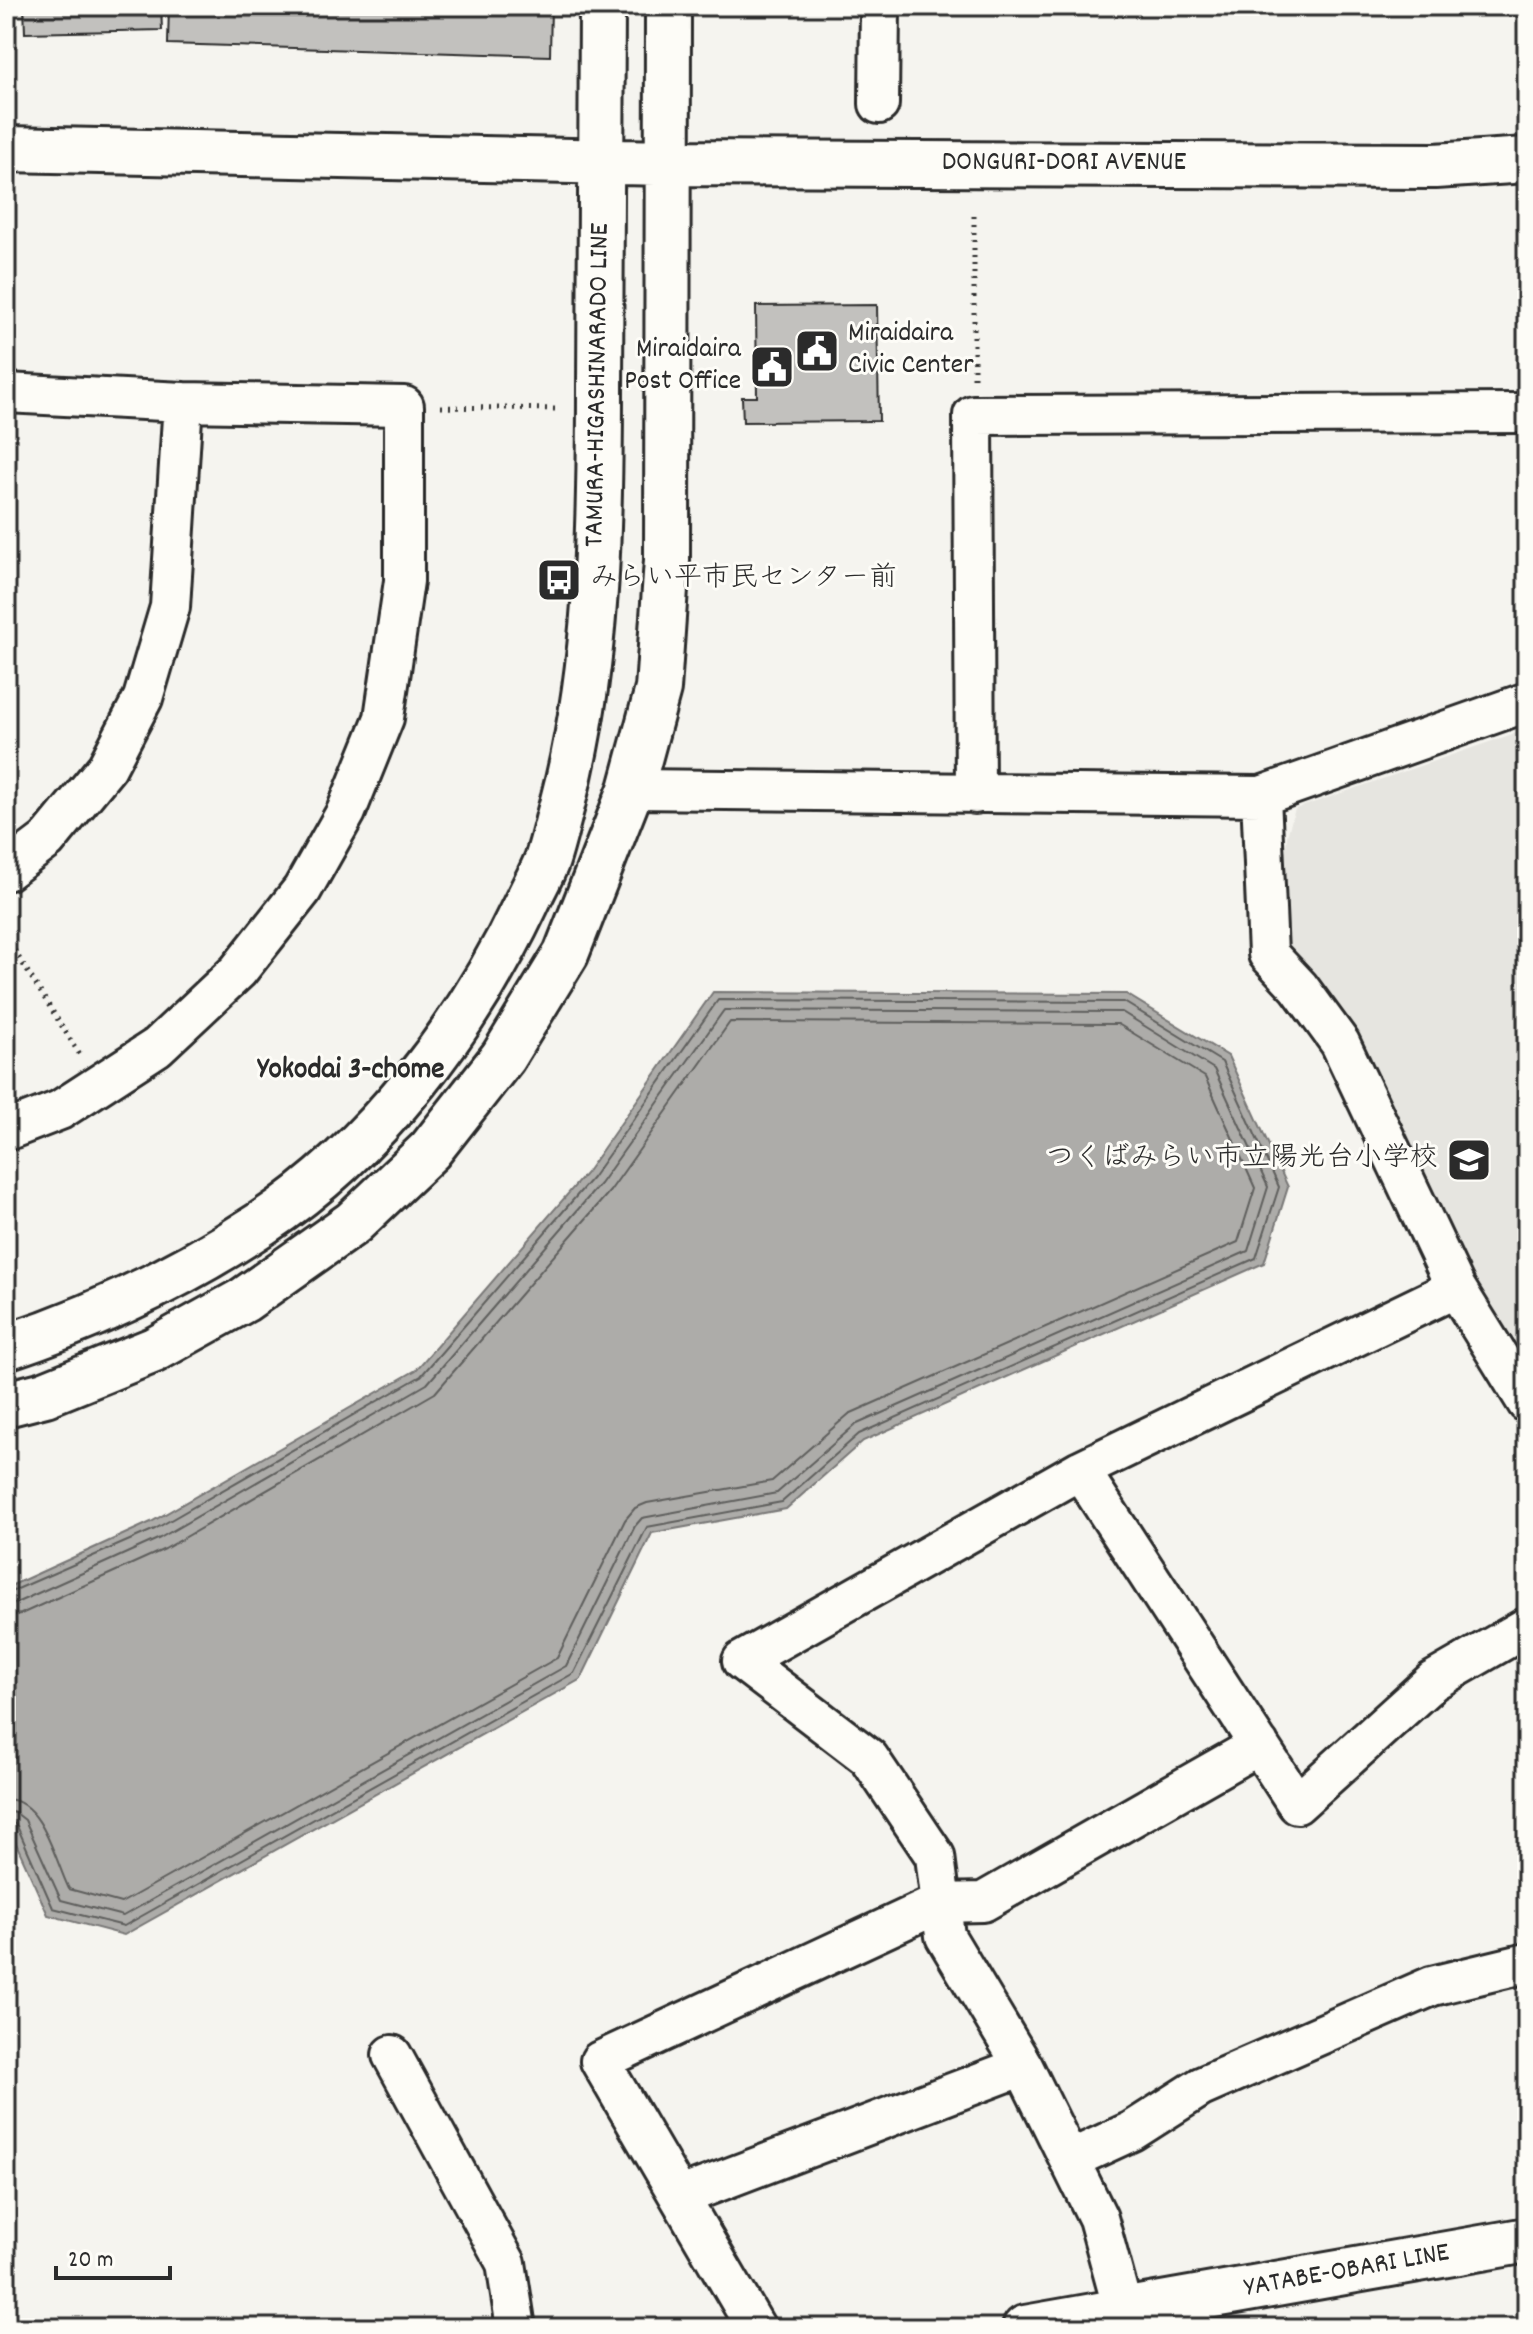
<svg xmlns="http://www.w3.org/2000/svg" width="1533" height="2334" font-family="Dekko,'Klee One',sans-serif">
<rect width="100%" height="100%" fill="#f5f4ef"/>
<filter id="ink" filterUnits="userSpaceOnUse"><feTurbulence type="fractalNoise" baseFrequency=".0125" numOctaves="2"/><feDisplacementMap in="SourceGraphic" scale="16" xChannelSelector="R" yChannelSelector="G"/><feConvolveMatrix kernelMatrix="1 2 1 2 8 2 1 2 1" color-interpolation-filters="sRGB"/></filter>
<g filter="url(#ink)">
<!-- built -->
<path fill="#e6e5e0" d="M1527 729V1372L1474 1289 1297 962 1280 923 1287 836 1295 809Z"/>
<!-- water -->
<path fill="#adaca9" stroke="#797877" stroke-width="2" d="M713 992 1126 994 1228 1056 1288 1187 1264 1263 863 1441 786 1509 652 1533 581 1679 124 1935 48 1915 6 1821V1588L151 1522 416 1370 586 1173Z"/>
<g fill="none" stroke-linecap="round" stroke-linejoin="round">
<!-- shore -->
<path stroke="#5f5f5d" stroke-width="2" d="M6 1594 155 1529 421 1376 592 1178 718 1000 1124 1002 1222 1062 1279 1187 1256 1258 859 1434 782 1502 647 1527 574 1673 124 1926 53 1908 17 1826 12 1822 6 1821
M6 1604 16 1603 160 1538 427 1384 600 1184 724 1010 1122 1012 1214 1069 1268 1187 1248 1251 855 1425 777 1493 642 1518 635 1526 566 1666 123 1916 61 1900 25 1820 16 1813 6 1811
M6 1616 21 1614 165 1549 435 1393 610 1191 730 1022 1118 1024 1205 1077 1255 1188 1238 1242 849 1414 772 1481 647 1503 635 1508 625 1520 557 1658 121 1903 69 1889C55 1861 43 1800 6 1799"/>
</g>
<!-- building -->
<path fill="#c2c1be" stroke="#2b2b2b" stroke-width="2" d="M24 6H161L162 30 25 33Z
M169 6H551L550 56 168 44Z
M877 305 879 421 743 422 742 397H757L756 306Z"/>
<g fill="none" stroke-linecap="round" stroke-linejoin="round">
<!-- street casing -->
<g stroke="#2b2b2b" stroke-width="44">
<path id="street" d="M879 104 880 6
M6 393 183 402 404 406V581L384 718 346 812 302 890 238 971 157 1047 60 1110 6 1131
M631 789 1261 796 1527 702
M975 794 973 415 1527 413
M1261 796 1268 954 1299 987 1340 1043 1456 1288 1527 1403
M6 871 47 840 107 767 143 698 170 607 183 402
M1080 1470 1297 1804 1433 1681 1527 1627
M392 2055 506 2263 516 2328
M1069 2160 1132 2131 1201 2087 1432 1986 1527 1963
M681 2196 1023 2066
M756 2328 600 2061 940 1903 983 1902 1259 1745
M1128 2328 1098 2218 1023 2066 945 1936 935 1856 869 1758 742 1661 1080 1470 1456 1288"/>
</g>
<!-- secondary casing -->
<g stroke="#2b2b2b" stroke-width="50">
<path id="secondary" d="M6 149 668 163 1435 166 1527 160
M6 1347C97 1317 181 1277 261 1224 375 1149 468 1027 526 904 533 889 541 875 547 860 553 842 557 823 562 805 598 669 600 527 600 387 601 260 601 133 602 6
M6 1404 45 1394 154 1350 244 1300 353 1223 430 1150 503 1057 566 954 631 789 658 689 667 560 668 6
M1025 2328 1527 2240"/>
</g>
<!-- path -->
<path stroke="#2b2b2b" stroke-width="5" stroke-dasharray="2 6" stroke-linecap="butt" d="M974 378V216
M441 407 559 409
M6 937 80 1055"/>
<!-- street -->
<use href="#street" stroke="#fdfcf7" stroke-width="38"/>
<!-- secondary -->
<use href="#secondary" stroke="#fdfcf7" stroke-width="44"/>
</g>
</g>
<!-- icons -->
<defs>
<g id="civic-square" transform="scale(2.3)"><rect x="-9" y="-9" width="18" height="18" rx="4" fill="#2b2b2b" stroke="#fdfcf7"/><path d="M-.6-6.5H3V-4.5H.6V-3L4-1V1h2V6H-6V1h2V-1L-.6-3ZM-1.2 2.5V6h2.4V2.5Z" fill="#fff"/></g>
<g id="bus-square" transform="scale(2.3)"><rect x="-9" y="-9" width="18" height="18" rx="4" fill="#2b2b2b" stroke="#fdfcf7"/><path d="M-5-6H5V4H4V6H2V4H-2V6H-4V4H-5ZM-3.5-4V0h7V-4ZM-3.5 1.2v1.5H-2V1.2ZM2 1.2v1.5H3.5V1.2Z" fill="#fff"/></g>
<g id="school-square" transform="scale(2.3)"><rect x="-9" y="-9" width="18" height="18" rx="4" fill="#2b2b2b" stroke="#fdfcf7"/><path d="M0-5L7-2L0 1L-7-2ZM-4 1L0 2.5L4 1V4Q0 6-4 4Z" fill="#fff"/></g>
</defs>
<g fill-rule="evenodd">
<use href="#civic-square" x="817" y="351"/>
<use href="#civic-square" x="772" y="367"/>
<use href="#bus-square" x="559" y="580"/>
<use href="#school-square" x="1469" y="1160"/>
</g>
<g text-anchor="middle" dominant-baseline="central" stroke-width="6" stroke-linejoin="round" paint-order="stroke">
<!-- street labels -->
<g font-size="28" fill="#2b2b2b" stroke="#fdfcf7">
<text x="1064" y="164">DONGURI-DORI AVENUE</text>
<text transform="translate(599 385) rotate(-89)">TAMURA-HIGASHINARADO LINE</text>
<text transform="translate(1347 2272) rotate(-10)">YATABE-OBARI LINE</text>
</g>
<!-- poi labels -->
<g font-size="28" fill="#2b2b2b" stroke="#fdfcf7" text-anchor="start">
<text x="848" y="335">Miraidaira<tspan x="848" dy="32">Civic Center</tspan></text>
<text x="741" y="351" text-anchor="end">Miraidaira<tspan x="741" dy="32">Post Office</tspan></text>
<text x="590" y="580">みらい平市民センター前</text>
<text x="1438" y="1160" text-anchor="end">つくばみらい市立陽光台小学校</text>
</g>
<!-- neighbourhood labels -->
<g font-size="30" font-weight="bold" fill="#2b2b2b" stroke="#fdfcf7">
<text x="351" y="1071">Yokodai 3-chome</text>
</g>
</g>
<!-- margin -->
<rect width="1533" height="2334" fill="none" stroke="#fdfcf7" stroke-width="32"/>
<rect x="16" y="16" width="1501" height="2302" fill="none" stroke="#2b2b2b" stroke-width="3" filter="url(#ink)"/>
<!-- scale -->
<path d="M56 2266v12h114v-12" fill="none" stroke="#2b2b2b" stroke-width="4"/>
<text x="68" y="2266" font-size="24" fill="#2b2b2b" stroke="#fdfcf7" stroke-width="6" paint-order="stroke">20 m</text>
</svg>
